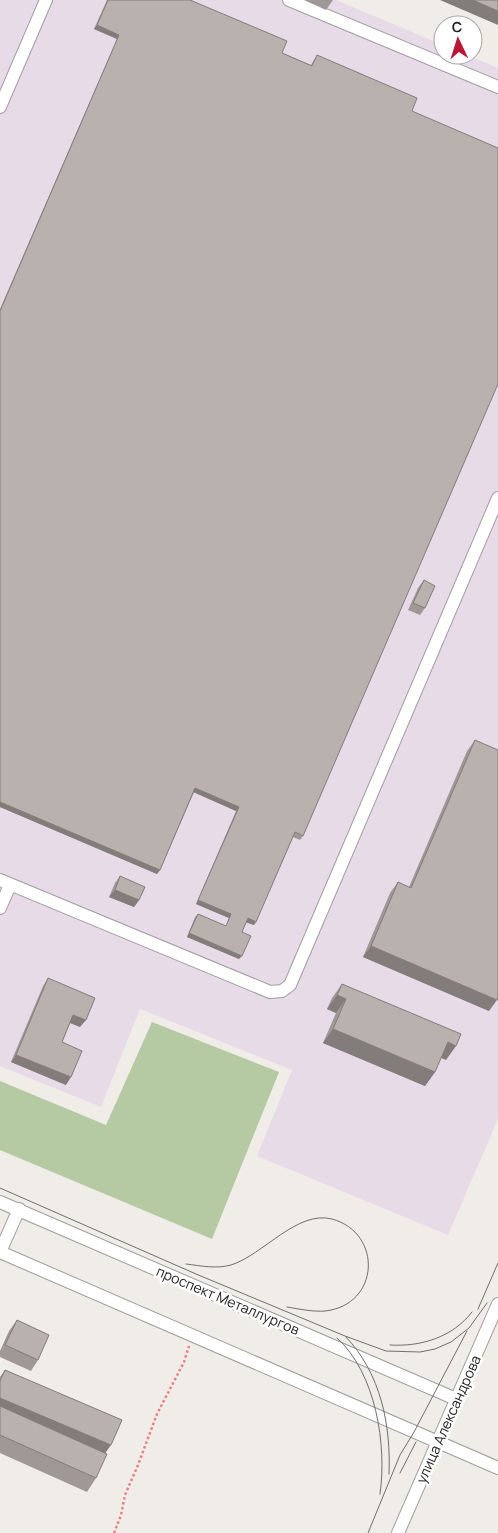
<svg xmlns="http://www.w3.org/2000/svg" width="498" height="1533" font-family="Manrope,sans-serif">
<rect width="100%" height="100%" fill="#f0ece8"/>
<!-- industrial -->
<path fill="#e8dbe8" d="M0 0H336L443 45V55H467L498 68V1119L448 1235 257 1156 292 1070 140 1009 101 1107 0 1066Z"/>
<!-- forest -->
<path fill="#b5caa2" d="M152 1022 279 1072 212 1239 0 1150V1081L106 1125Z"/>
<g fill="none" stroke-linecap="round" stroke-linejoin="round">
<!-- minor casing -->
<g stroke="#9e9e9e" stroke-width="14">
<path id="minor" d="M289 0 498 87
M0 107 46 0
M0 880 270 992 282 991 290 985 498 498
M0 908 10 885
M0 1202 456 1399
M19 1209 0 1252 498 1468
M398 1533 498 1304"/>
</g>
<!-- path -->
<path stroke="#ea7f88" stroke-width="2.5" stroke-dasharray="2.5 2.5" stroke-linecap="butt" d="M114 1533 121 1515 125 1495 138 1465 157 1414 184 1362 189 1346"/>
<!-- minor -->
<use href="#minor" stroke="#fff" stroke-width="12"/>
<!-- tram -->
<path stroke="#6f6f6f" stroke-width="1" d="M0 1188 196 1274 345 1336 386 1351 420 1352 435 1349 451 1342 469 1328 487 1303
M186 1264C202 1266 216 1269 231 1265 263 1255 297 1210 332 1219 383 1233 380 1305 325 1311 313 1312 299 1309 287 1307
M478 1309 498 1263
M346 1337C381 1374 391 1425 389 1474
M337 1338C376 1373 387 1445 380 1494
M390 1345C421 1347 453 1337 472 1312
M400 1473 416 1442
M368 1533 400 1455 414 1432 467 1331"/>
</g>
<!-- wall -->
<path fill="#9f9896" d="M107 0H190L282 53 311 65 317 55 412 111 303 836 300 840 293 837 254 925 246 922 242 932 239 959 187 937 195 917 198 914 226 926 229 918 196 904 236 811 194 792 160 870 157 874 0 807V309L117 39 94 29Z
M304 0H333L326 10Z
M424 580 425 608 420 615 408 610 418 588Z
M475 740 489 1011 363 957 390 893 398 882 409 887 467 751Z
M120 876 139 900 134 907 109 897 115 883Z
M48 978 80 1027 70 1023 62 1042 66 1085 11 1062 43 986Z
M342 984 446 1060 441 1058 435 1072 425 1086 323 1043 336 1013 327 1009 332 998Z
M17 1320 38 1360 31 1371 0 1357V1351L9 1331Z
M5 1370 106 1453 96 1478 87 1492 0 1453V1377Z"/>
<!-- shaded-wall -->
<path fill="#827c7a" d="M440 0H473L498 11V25Z
M97 25 119 35 117 39 94 29Z
M195 788 239 807 236 811 193 792Z
M0 802 160 870 157 874 0 807Z
M115 890 139 900 134 907 109 897Z
M198 900 231 914 229 918 196 904Z
M248 918 256 922 254 925 245 922Z
M189 933 242 956 239 959 187 937Z
M371 946 497 1000 489 1011 363 957Z
M337 995 346 999 336 1013 327 1009Z
M73 1015 86 1020 80 1027 68 1022Z
M333 1029 435 1072 425 1086 323 1043Z
M448 1042 456 1046 446 1060 438 1056Z
M16 1055 71 1077 66 1085 11 1062Z
M0 1398 111 1445 101 1459 0 1416Z"/>
<!-- building -->
<path fill="#b9b1ae" stroke="#827c7a" d="M108 0H190L287 41 282 53 312 66 317 55 417 98 412 111 498 148V384L303 836 295 832 256 922 248 918 242 932 251 936 242 956 189 933 198 914 226 926 231 914 198 900 239 807 195 788 160 870 0 802V311L119 35 97 25Z
M473 0H498V11Z
M424 580 435 586 425 608 413 603Z
M475 740 498 750V996L497 1000 371 946 398 882 411 888Z
M120 876 145 887 139 900 115 890Z
M48 978 95 998 86 1020 73 1015 62 1042 82 1051 71 1077 16 1055Z
M342 984 461 1034 456 1046 448 1042 435 1072 333 1029 346 999 337 995Z
M17 1320 49 1335 38 1360 5 1345Z
M5 1370 122 1420 111 1445 0 1398V1381Z
M0 1406 107 1454 96 1478 0 1435Z"/>
<g text-anchor="middle" dominant-baseline="central" stroke-width="5" stroke-linejoin="round" paint-order="stroke">
<!-- street labels -->
<g font-size="14" fill="#212121" stroke="#fff">
<text transform="translate(228 1300) rotate(23)">проспект Металлургов</text>
<text transform="translate(448 1419) rotate(-66)">улица Александрова</text>
</g>
</g>
<!-- north arrow -->
<g transform="translate(458 40) rotate(356)"><circle r="24" fill="#ffffff" stroke="#a6a6a6"/>
<path d="M0-4L9 19L0 12L-9 19Z" fill="#b91835"/>
<text y="-8" font-size="14" font-weight="bold" text-anchor="middle" fill="#212121">С</text>
</g>
</svg>
